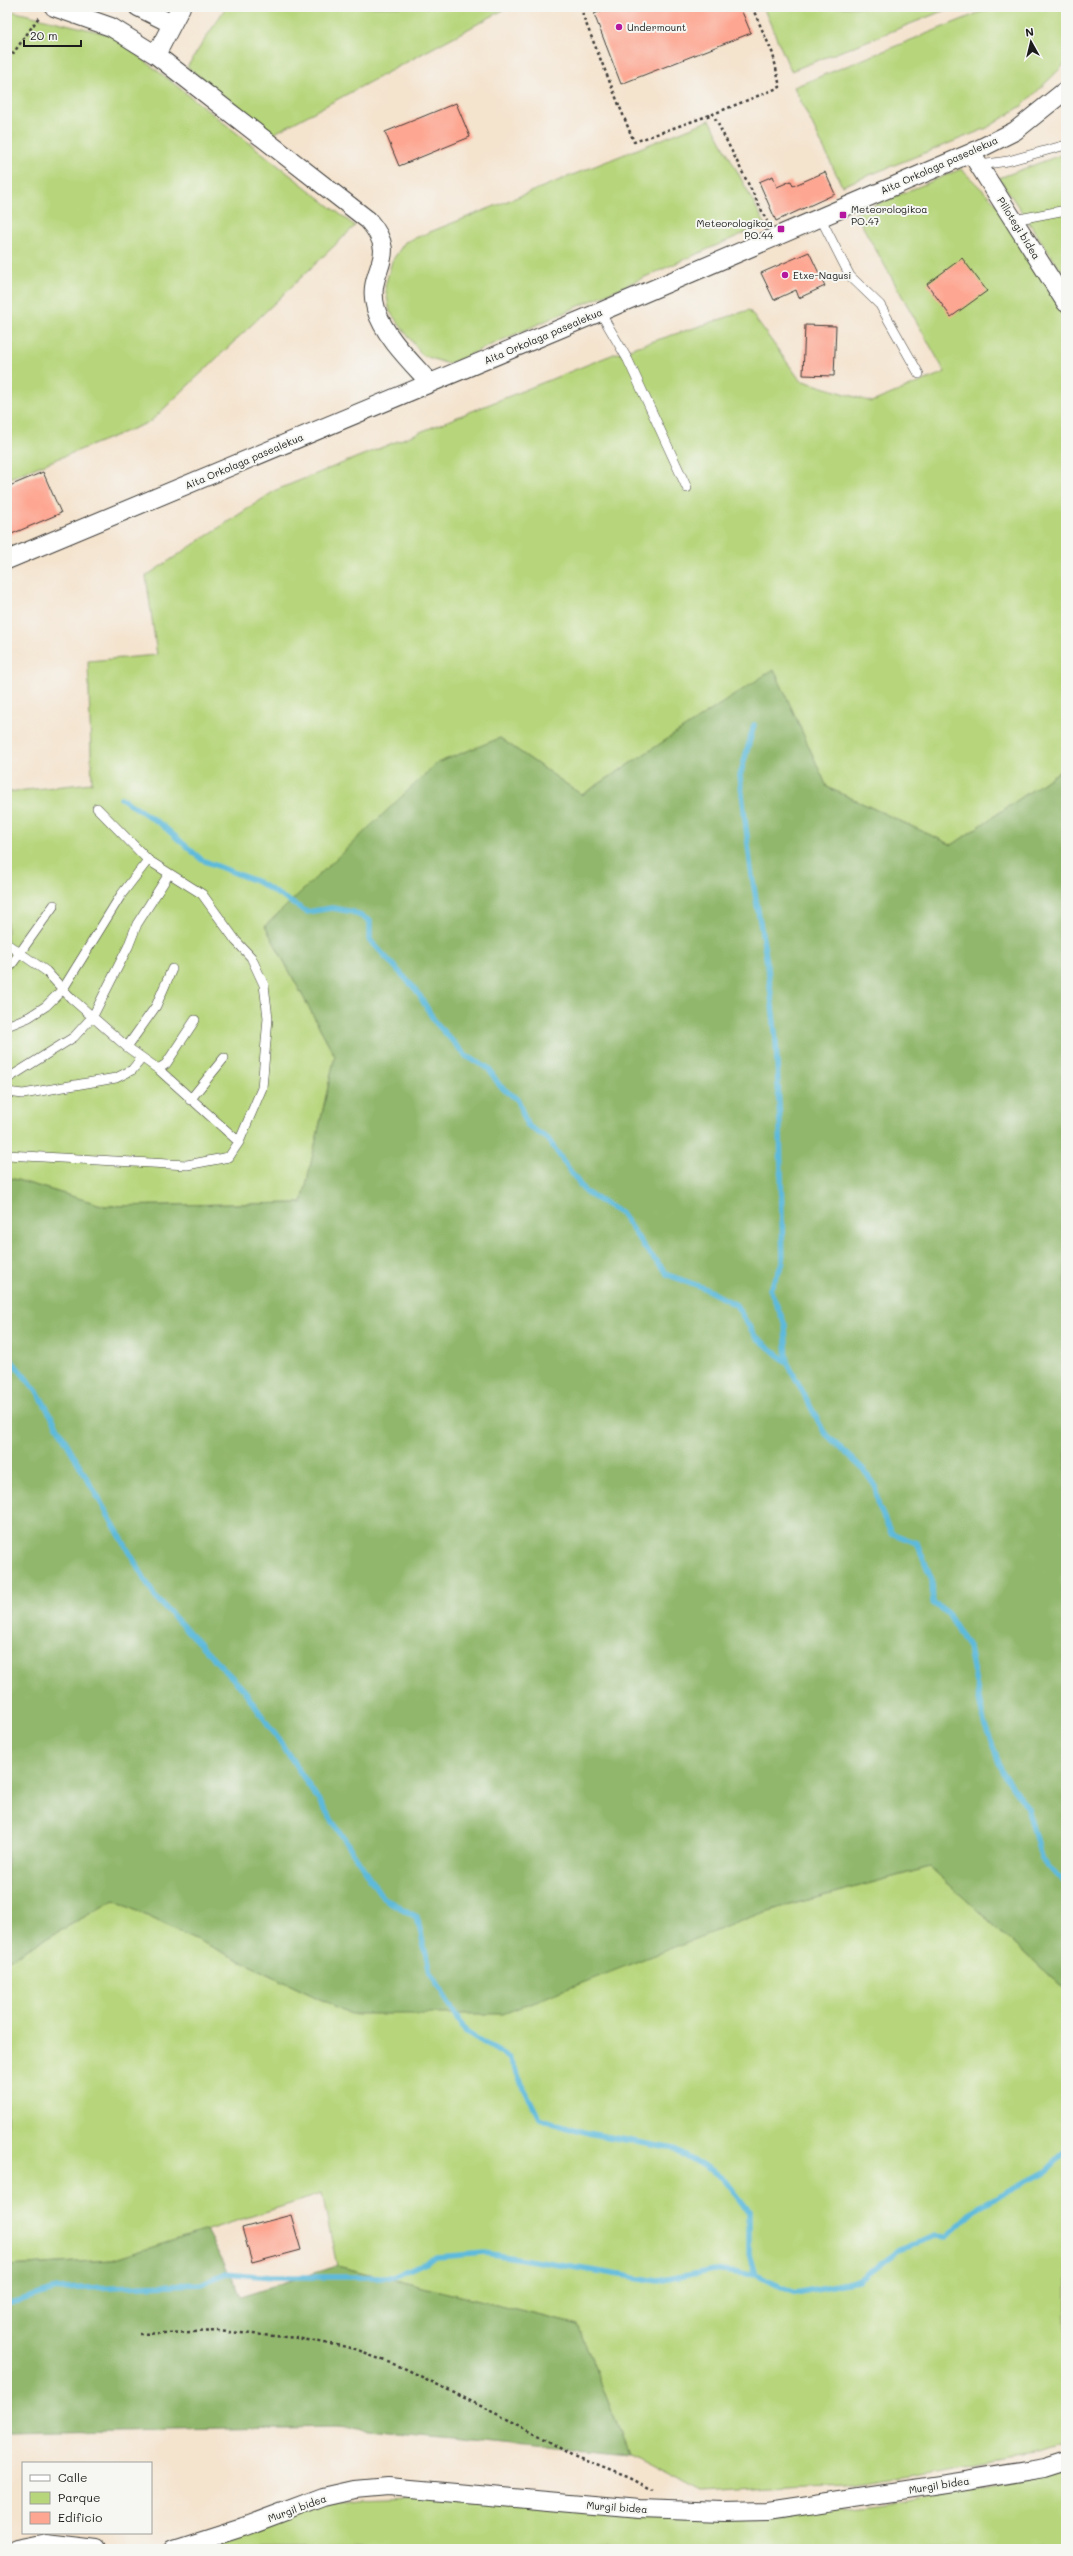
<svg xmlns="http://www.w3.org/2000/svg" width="1073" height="2556" font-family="Mali,sans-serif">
<rect width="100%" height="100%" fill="#f6f6f2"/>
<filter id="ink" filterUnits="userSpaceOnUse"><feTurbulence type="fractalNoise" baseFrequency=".025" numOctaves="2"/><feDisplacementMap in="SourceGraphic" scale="8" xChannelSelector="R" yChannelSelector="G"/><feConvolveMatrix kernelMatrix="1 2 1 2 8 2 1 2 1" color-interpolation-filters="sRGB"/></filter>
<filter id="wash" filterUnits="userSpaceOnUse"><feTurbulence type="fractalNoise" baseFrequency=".012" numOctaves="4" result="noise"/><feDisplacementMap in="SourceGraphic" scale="16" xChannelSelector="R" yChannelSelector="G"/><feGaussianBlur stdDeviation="0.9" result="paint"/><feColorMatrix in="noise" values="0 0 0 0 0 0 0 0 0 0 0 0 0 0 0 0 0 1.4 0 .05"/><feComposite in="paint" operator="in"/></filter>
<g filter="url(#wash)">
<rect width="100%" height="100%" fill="#f4e3cd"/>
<!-- green -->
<path fill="#b7d67c" stroke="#6a794c" d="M226 7H509L273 134 187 67Z
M763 7H953L791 71Z
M993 7H1066V63L1023 105 987 128 842 186 794 87Z
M7 10 112 35 355 226 150 422 7 479Z
M710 120 765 224 448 364 422 355 390 312 385 286 392 261 405 242Z
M1066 153V278L999 178Z
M961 169 995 202 1066 315V767L952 845 827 787 774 670 582 795 500 738 265 926 335 1056 302 1203 105 1206 7 1177V792L92 783 88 661 157 655 146 576 276 490 614 354 749 310 800 380 872 402 945 372 855 213Z
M930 1867 1066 1991V2443L1038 2452 845 2484 701 2492 629 2455 578 2325 337 2266 322 2194 112 2260 7 2266V1961L114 1900 351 2014 764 1912Z
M1066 2470V2549H199L314 2506 357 2499 411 2497 756 2518 908 2500Z"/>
<!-- forest -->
<path fill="#91b76c" stroke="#566a44" d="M774 669 827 787 952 845 1066 767V1991L930 1867 764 1912 503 2014H351L114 1900 7 1961V1177L105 1206 302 1203 335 1056 265 926 437 763 500 738 582 795Z
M206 2230 241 2296 337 2266 578 2325 629 2455 337 2427 7 2433V2266L112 2260Z"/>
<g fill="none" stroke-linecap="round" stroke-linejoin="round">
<!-- stream -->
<path stroke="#5dbadb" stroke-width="5.5" d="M754 725 740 776 751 870 768 968 776 1041 780 1125 783 1263 770 1289 785 1325 787 1362
M121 798 162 825 202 860 258 882 307 912 332 908 353 912 370 921V940L417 991 435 1022 466 1056 488 1068 500 1086 518 1100 527 1125 548 1139 585 1192 621 1213 645 1248 668 1275 702 1287 736 1305 755 1336 787 1362 824 1432 863 1469 875 1486 879 1507 891 1533 917 1543 932 1580 933 1603 948 1614 969 1648 984 1723 1003 1773 1027 1808 1041 1857 1066 1885
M7 1355 38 1393 155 1597 243 1689 277 1737 383 1898 417 1917 430 1972 466 2032 509 2058 539 2118 587 2133 675 2149 723 2177 749 2211V2254L755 2275
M7 2304 57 2289 201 2284 225 2273 271 2277H393L437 2257 485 2253 658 2281 714 2270 755 2275 795 2293 858 2281 900 2249 935 2236 946 2237 978 2207 1046 2171 1066 2152"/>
</g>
<g id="blocks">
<!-- building -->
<path fill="#fda793" d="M610 7H740L751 33 621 84 594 14Z
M456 103 470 137 399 166 385 132Z
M825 172 835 194 776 221 759 182 773 176 777 187 791 181 793 186Z
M809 252 825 286 799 298 796 290 774 300 761 273Z
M962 258 987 291 951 317 927 284Z
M805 325 836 326 834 376 803 375Z
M43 472 61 513 7 536V487Z
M291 2215 301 2250 252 2263 242 2228Z"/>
</g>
</g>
<g filter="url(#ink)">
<use href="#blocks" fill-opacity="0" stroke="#3c3a37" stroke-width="1"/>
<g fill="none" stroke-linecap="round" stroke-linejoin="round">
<!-- service casing -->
<g stroke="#3c3a37" stroke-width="10">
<path id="service" d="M980 165 1008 161 1066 145
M820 217 850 276 880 305 919 374
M1014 220 1066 210
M600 312 628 360 687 488
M7 944 46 971 71 998 127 1047 158 1069 239 1142
M7 971 54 905
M7 1026 29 1017 46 1006 63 989 121 895 148 860
M127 1047 156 1006 172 969
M158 1069 166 1064 195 1020
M7 1079 74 1037 93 1016 128 947 137 924 169 874
M7 1092 23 1094 116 1078 132 1070 142 1058
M190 1100 224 1058
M7 1155 187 1165 229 1157 239 1142 262 1088 268 1018 264 985 251 957 236 941 202 894 148 860 97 808"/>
</g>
<!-- minor casing -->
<g stroke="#3c3a37" stroke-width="20">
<path id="minor" d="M54 7 111 27 156 55 368 220C403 260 364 268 376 309 383 335 412 363 430 383
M138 7 172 24
M156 55 181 7
M971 153 1066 303
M7 560 600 312 971 153 1015 131 1066 90
M16 2549 46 2543 97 2549
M174 2549 243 2527 323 2497 354 2490 388 2487 639 2509 724 2512 767 2511 960 2482 1044 2468 1066 2461"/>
</g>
<!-- path -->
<path stroke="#3c3a37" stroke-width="2.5" stroke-dasharray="3 3" stroke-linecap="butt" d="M582 7 583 16 634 142 713 114
M752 7 773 54 780 87 713 114 767 221
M7 53 12 55 39 17
M139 2334 218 2331 297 2338 347 2347 404 2368 535 2433 573 2456 630 2478 653 2490"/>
<!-- service -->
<use href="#service" stroke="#fff" stroke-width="9"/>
<!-- minor -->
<use href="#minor" stroke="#fff" stroke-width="18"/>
</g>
</g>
<!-- markers -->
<g fill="#b5179e" stroke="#f6f6f2" stroke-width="1.5">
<circle cx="619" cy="27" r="4"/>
<rect x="839" y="211" width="8" height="8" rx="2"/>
<rect x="777" y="225" width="8" height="8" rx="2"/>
<circle cx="785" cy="275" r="4"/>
</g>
<g text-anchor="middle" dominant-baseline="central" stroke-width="4" stroke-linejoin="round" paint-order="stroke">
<!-- poi labels -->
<g font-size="10" fill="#1c1c1c" stroke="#f6f6f2" text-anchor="start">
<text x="627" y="27">Undermount</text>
<text x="851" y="209">Meteorologikoa<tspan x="851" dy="12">PO.47</tspan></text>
<text x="773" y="223" text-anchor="end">Meteorologikoa<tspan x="773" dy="12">PO.44</tspan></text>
<text x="793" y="275">Etxe-Nagusi</text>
</g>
<!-- street labels -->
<g font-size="10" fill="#1c1c1c" stroke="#f6f6f2">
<text transform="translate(939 165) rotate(-24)">Aita Orkolaga pasealekua</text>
<text transform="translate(1019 228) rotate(58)">Pillotegi bidea</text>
<text transform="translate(543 336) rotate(-23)">Aita Orkolaga pasealekua</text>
<text transform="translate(244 461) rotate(-23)">Aita Orkolaga pasealekua</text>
<text transform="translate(939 2485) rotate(-9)">Murgil bidea</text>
<text transform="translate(617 2507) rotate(4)">Murgil bidea</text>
<text transform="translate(297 2508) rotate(-20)">Murgil bidea</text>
</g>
</g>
<!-- margin -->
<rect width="1073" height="2556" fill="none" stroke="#f6f6f2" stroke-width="24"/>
<!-- legend -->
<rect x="22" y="2462" width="130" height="72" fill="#f6f6f2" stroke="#9f9f9c"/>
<rect x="30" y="2475" width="20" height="6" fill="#ffffff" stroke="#9f9f9c"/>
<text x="58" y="2482" font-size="12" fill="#1c1c1c">Calle</text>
<rect x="30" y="2492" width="20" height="12" fill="#b7d67c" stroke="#9f9f9c"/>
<text x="58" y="2502" font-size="12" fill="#1c1c1c">Parque</text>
<rect x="30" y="2512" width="20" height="12" fill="#fda793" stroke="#9f9f9c"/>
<text x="58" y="2522" font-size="12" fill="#1c1c1c">Edificio</text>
<!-- north arrow -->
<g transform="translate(1031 42) rotate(352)" stroke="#f6f6f2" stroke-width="3" paint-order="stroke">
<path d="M0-3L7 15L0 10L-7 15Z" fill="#1c1c1c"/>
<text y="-6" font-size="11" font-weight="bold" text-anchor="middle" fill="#1c1c1c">N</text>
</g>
<!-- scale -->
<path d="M24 40v6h57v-6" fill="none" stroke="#1c1c1c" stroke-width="2"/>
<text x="30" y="40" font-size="12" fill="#1c1c1c" stroke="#f6f6f2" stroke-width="3" paint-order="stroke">20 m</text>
</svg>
